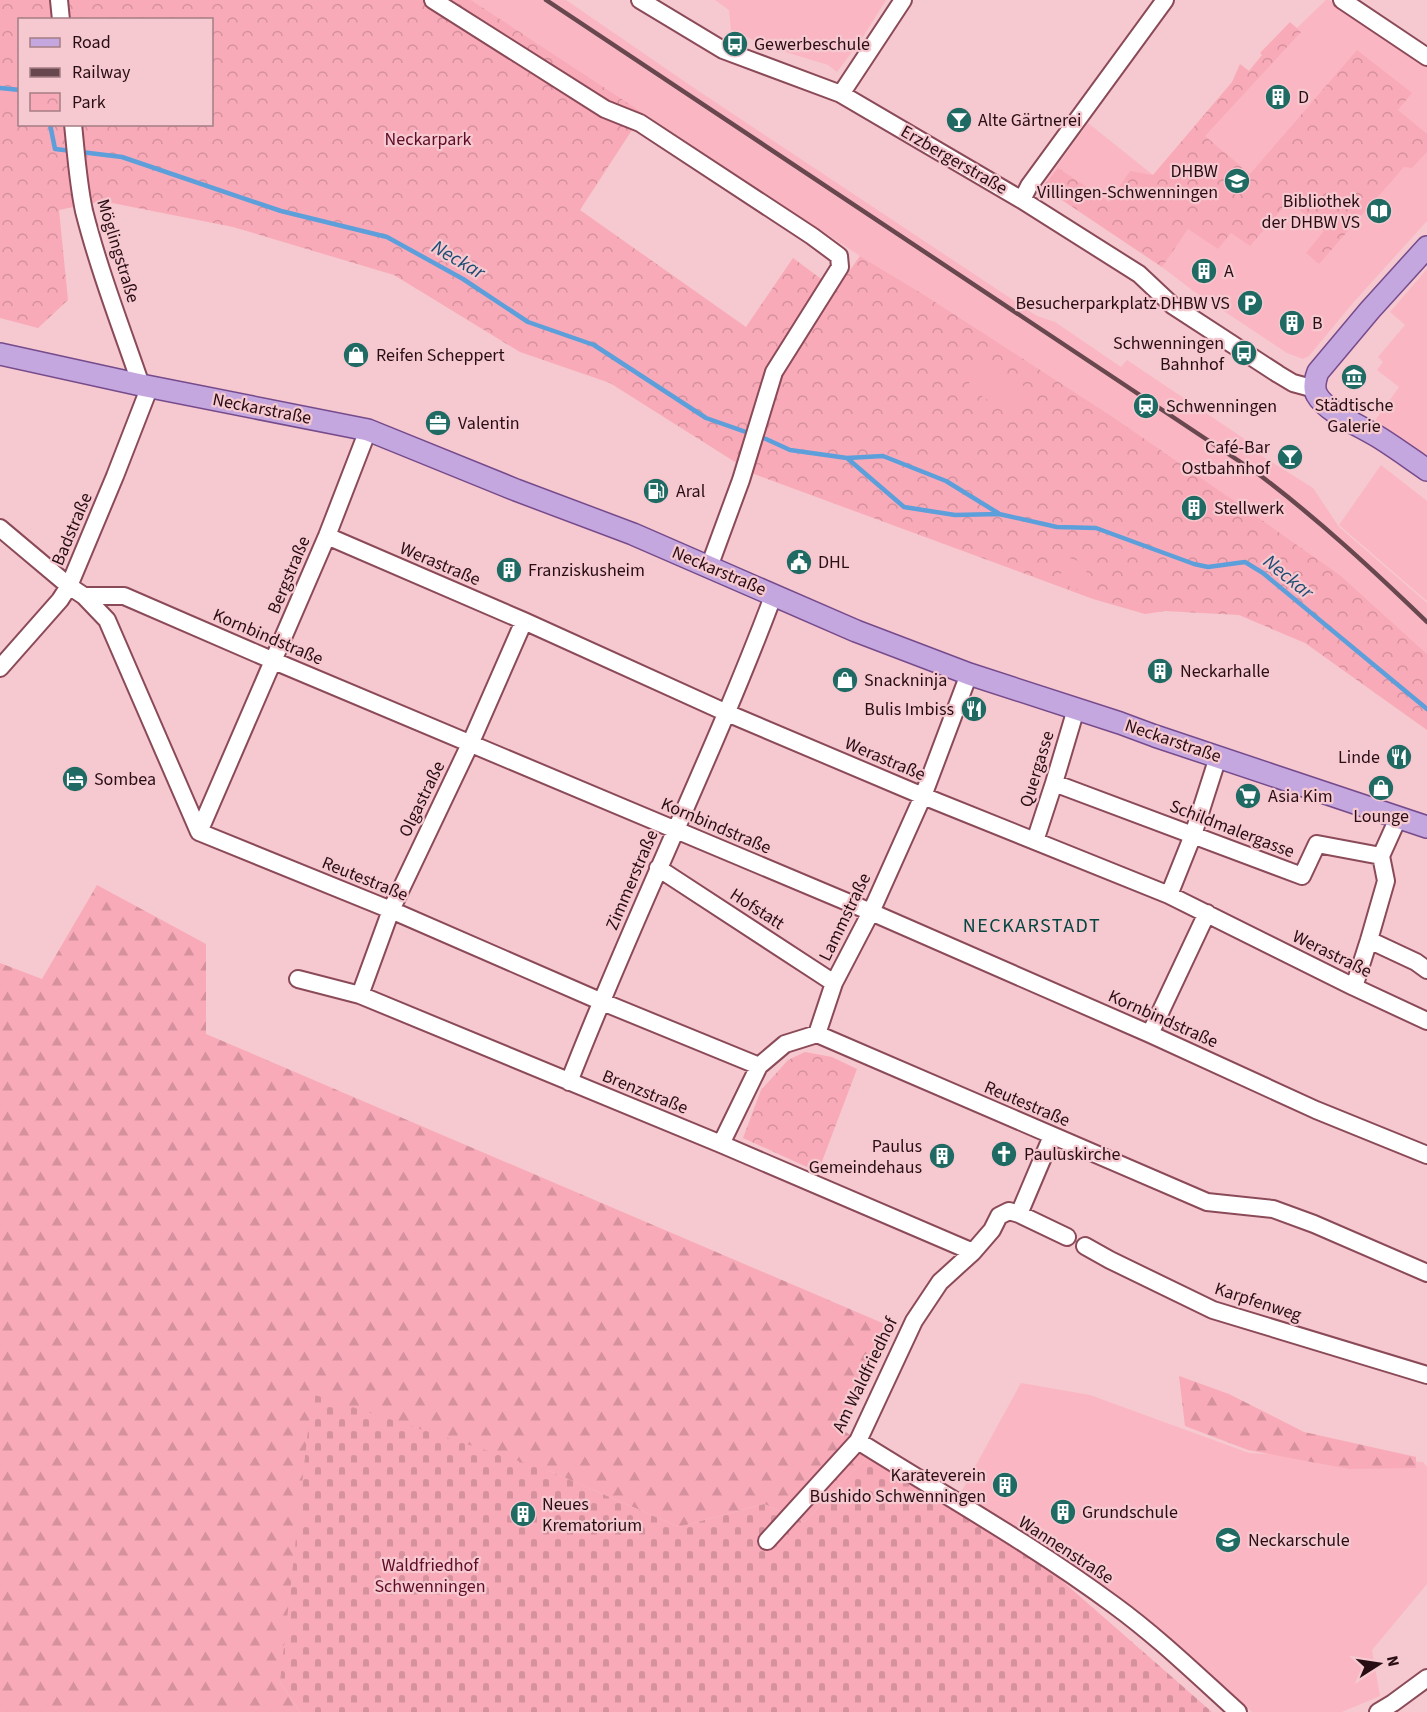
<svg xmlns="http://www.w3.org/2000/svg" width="1427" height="1712" font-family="'Source Sans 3',sans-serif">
<defs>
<pattern id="forest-firs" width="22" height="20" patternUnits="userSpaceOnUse" patternTransform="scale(1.5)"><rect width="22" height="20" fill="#f9aab8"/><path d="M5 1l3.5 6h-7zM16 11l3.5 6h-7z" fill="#d5919d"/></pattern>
<pattern id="cemetery-stones" width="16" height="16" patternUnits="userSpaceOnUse" patternTransform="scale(1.5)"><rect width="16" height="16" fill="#f9aab8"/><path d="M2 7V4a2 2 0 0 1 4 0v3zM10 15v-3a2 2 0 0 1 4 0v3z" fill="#d5919d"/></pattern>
<pattern id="park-crowns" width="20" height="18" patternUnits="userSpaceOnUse" patternTransform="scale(1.5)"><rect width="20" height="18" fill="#f9aab8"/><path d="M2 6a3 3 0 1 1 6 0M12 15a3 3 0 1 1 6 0" fill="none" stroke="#d5919d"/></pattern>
</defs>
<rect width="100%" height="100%" fill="#f6c8cf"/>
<!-- built -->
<path fill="#fab7c3" d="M471 0H566L694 88 1037 316 1055 322 1121 367 1127 360 1261 450 1259 454 1313 488 1339 527 1427 603V654L1340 575 1113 417 926 296 860 256Z
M715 0H886L861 40 837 72 828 65 769 47 731 30 729 10Z
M1326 0H1329L1427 64V221L1352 304 1309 356 1303 359 1287 353 1192 290 1162 267 1042 187 1088 123 1153 175 1195 126Z
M1427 269V459L1374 422 1399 387 1377 370 1383 362 1378 357 1405 325 1390 312Z
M1381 465 1427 501V601L1339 525Z
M1021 1383 1090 1395 1249 1453 1423 1462 1427 1467V1584L1372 1650 1380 1696 1342 1712H1252L1138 1610 959 1496Z"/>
<!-- forest -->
<path fill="url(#forest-firs)" d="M97 885 206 944V1034L887 1325 843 1430 873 1451 804 1522 764 1504 679 1527 547 1470 280 1682 300 1712H0V963L42 979Z
M1179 1376 1229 1394 1304 1432 1416 1457V1468L1349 1469 1248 1450 1185 1426Z"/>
<!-- cemetery -->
<path fill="url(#cemetery-stones)" d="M312 1394 547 1470 679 1527 764 1504 804 1522 873 1451 1052 1572 1212 1712H300L280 1682Z"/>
<!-- park -->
<path fill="url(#park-crowns)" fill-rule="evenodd" d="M0 0H471L643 113 580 210 746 327 793 258 836 290 860 256 926 296 1113 417 1253 514 1340 575 1427 654V730L1305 643 1239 615 1165 611 1145 614 1093 599 754 474 610 383 520 352 394 275 233 227 102 201 59 210 68 300 38 328 0 318ZM20 20H212V124H20Z
M1290 22 1301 32 1205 136 1250 174 1357 50 1412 93 1398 110 1427 134V152L1412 168 1404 167 1319 264 1306 253 1324 231 1289 201 1250 246 1231 233 1218 249 1188 229 1162 267 1043 187 1058 168 1109 202 1130 171 1153 175 1232 82 1240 64 1249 71 1262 55 1260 53Z
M805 1052 832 1057 857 1069 818 1172 743 1138 761 1090 788 1060Z"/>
<!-- pitch -->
<path fill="#f9aab8" d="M985 360 1034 393 1016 419 967 386Z
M1067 557 1089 565 1080 590 1058 582Z"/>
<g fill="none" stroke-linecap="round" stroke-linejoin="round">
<!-- stream -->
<path stroke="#5c9fdb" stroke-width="4.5" d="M0 88 20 90
M50 124 55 149 72 151
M81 152 122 157 281 211 387 237 463 279 528 322 594 345 706 418 766 439 790 450 847 458 904 507 955 515 999 514 1057 527 1096 528 1194 564 1208 567 1245 562 1263 573 1427 709
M847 458 883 456 946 481 998 513"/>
<!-- minor casing -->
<g stroke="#8b4a58" stroke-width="20">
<path id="minor" d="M59 0 61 20
M433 0 605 109 640 123 812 236 839 256 840 267 774 372 741 480 709 567
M640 0 723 50 841 94 1022 200 1139 274 1172 305 1278 374 1293 383 1315 389
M1342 0 1427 57
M841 94 903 0
M73 124C76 153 78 183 84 211 99 270 121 327 141 385
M1022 200 1029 186 1165 0
M0 528 69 586 84 596 107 620 199 832 391 910 600 1001 759 1066
M327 536 524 621 727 713 923 796 1169 895 1354 987 1427 1021
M84 596H124L274 661 871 912 1150 1034 1316 1110 1427 1155
M0 668 60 600 69 586 115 476 150 386
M1054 783 1302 876 1317 844 1381 856
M199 832 327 536 368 430
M1035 841 1054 783 1076 709
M658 868 834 983
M1169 895 1193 835 1218 757
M1369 940 1416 962 1427 970
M298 979 360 995 721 1144 973 1252
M1354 987 1369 940 1386 881 1381 856 1399 816
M360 995 391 910 471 742 524 621
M817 1034 1207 1202 1273 1209 1314 1224 1427 1273
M817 1034 834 983 871 912 923 796 969 674
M1150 1034 1207 913
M569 1082C633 917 712 759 774 594
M721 1144 759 1066 785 1044 817 1034
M1019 1214 1067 1237
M1085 1246 1110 1260 1213 1310 1427 1375
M858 1441C944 1495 1033 1545 1114 1605 1158 1637 1198 1676 1238 1712
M767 1541 858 1441 914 1321 940 1282 973 1252 992 1230 999 1216 1009 1211 1019 1214 1052 1136
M1378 1712 1393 1703 1427 1678"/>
</g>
<!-- major casing -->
<g stroke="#754b8b" stroke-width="24">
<path id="major" d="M1427 247 1370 310 1318 372C1315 380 1313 388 1317 395 1326 412 1363 427 1380 438 1396 448 1411 459 1427 470
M0 354 141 385 368 430 516 490 633 534 856 631 969 674 1120 723 1155 736 1427 827"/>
</g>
<!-- minor -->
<use href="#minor" stroke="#fff" stroke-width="16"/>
<!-- major -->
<use href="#major" stroke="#c5a7e0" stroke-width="21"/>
<!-- rail -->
<path stroke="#68484e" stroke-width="4.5" d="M546 0 1257 473C1318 519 1372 569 1427 622"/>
</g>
<!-- icons -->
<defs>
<g id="bus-disc" transform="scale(1.35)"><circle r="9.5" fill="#206a64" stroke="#f6c8cf"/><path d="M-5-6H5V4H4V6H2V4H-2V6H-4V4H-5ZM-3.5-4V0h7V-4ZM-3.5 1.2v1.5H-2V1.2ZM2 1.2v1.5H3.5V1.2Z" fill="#fff"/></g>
<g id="building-disc" transform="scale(1.35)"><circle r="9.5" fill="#206a64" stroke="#f6c8cf"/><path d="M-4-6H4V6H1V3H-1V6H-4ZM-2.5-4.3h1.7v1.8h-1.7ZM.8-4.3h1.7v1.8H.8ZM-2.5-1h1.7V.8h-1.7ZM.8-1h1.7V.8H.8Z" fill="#fff"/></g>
<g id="bar-disc" transform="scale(1.35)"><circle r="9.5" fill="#206a64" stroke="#f6c8cf"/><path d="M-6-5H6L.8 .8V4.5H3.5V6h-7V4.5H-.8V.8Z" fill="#fff"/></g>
<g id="university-disc" transform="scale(1.35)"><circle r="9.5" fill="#206a64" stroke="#f6c8cf"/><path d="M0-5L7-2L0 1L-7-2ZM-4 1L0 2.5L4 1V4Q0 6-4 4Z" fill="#fff"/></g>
<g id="library-disc" transform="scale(1.35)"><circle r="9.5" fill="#206a64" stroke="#f6c8cf"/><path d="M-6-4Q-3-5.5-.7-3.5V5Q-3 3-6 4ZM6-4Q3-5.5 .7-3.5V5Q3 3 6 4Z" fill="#fff"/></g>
<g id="parking-disc" transform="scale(1.35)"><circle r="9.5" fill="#206a64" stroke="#f6c8cf"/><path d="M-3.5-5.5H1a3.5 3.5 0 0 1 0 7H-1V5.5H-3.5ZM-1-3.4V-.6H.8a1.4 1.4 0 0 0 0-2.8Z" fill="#fff"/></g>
<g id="shop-disc" transform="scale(1.35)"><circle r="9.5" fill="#206a64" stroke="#f6c8cf"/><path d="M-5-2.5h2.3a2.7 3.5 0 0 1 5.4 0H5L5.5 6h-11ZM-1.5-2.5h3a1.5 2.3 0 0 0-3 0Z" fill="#fff"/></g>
<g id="museum-disc" transform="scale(1.35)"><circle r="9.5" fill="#206a64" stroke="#f6c8cf"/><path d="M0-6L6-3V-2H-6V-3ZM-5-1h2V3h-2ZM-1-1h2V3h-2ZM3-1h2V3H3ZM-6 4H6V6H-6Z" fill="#fff"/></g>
<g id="station-disc" transform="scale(1.35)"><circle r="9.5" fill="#206a64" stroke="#f6c8cf"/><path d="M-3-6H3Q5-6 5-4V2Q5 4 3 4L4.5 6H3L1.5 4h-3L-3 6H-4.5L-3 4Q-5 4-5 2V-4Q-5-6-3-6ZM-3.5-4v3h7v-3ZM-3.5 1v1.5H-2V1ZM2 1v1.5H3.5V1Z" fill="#fff"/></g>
<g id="office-disc" transform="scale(1.35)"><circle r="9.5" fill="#206a64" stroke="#f6c8cf"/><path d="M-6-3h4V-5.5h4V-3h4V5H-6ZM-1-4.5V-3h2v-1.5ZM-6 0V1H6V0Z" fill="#fff"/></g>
<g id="fuel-disc" transform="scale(1.35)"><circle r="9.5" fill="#206a64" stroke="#f6c8cf"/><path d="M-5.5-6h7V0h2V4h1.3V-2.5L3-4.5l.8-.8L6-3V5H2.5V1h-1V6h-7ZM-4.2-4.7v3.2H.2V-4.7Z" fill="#fff"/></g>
<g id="civic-disc" transform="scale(1.35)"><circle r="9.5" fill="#206a64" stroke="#f6c8cf"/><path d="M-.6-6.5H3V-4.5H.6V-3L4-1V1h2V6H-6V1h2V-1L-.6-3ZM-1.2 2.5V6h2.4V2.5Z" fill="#fff"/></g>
<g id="restaurant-disc" transform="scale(1.35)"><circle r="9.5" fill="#206a64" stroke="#f6c8cf"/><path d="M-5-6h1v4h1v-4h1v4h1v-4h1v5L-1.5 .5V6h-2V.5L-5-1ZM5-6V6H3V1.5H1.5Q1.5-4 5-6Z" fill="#fff"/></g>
<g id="hotel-disc" transform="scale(1.35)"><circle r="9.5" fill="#206a64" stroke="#f6c8cf"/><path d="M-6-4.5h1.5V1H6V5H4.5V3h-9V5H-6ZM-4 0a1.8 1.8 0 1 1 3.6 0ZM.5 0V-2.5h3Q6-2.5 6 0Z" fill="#fff"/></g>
<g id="supermarket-disc" transform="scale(1.35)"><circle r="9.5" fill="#206a64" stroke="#f6c8cf"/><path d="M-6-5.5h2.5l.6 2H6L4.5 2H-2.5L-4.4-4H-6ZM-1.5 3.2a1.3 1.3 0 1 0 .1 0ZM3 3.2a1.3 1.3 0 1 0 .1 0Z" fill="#fff"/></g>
<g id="church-disc" transform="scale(1.35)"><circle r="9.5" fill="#206a64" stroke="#f6c8cf"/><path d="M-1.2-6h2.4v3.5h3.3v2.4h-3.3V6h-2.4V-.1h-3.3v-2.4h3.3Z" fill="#fff"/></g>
<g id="school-disc" transform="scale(1.35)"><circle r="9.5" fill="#206a64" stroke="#f6c8cf"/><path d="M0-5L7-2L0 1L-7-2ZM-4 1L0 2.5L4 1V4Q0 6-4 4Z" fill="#fff"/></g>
</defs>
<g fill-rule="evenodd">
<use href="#bus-disc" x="735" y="44"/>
<use href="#building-disc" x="1278" y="97"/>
<use href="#bar-disc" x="959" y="120"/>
<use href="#university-disc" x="1237" y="181"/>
<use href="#library-disc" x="1379" y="211"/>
<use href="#building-disc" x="1204" y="271"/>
<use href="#parking-disc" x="1250" y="303"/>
<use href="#building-disc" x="1292" y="323"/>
<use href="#bus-disc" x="1244" y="353"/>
<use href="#shop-disc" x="356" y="355"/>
<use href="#museum-disc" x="1354" y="377"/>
<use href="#station-disc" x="1146" y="406"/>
<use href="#office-disc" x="438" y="423"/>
<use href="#bar-disc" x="1290" y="457"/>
<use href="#fuel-disc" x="656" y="491"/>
<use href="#building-disc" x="1194" y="508"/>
<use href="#civic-disc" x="799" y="562"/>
<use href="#building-disc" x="509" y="570"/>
<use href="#building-disc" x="1160" y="671"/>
<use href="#shop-disc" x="845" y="680"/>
<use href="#restaurant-disc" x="974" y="709"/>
<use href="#restaurant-disc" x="1399" y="757"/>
<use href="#hotel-disc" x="75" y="779"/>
<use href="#shop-disc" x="1381" y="788"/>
<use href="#supermarket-disc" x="1248" y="796"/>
<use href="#church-disc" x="1004" y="1154"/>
<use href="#building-disc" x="942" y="1156"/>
<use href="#building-disc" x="1005" y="1485"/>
<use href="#building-disc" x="1063" y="1512"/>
<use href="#building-disc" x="523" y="1514"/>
<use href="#school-disc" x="1228" y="1540"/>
</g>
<g text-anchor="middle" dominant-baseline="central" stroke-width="4.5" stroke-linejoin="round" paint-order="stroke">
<!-- poi labels -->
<g font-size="18" fill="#280e14" stroke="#f6c8cf" text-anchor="start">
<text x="754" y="44">Gewerbeschule</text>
<text x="1298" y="97">D</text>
<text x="978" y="120">Alte Gärtnerei</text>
<text x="1218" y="171" text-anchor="end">DHBW<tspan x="1218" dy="21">Villingen-Schwenningen</tspan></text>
<text x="1360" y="201" text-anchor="end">Bibliothek<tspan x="1360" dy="21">der DHBW VS</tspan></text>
<text x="1224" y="271">A</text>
<text x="1230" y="303" text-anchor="end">Besucherparkplatz DHBW VS</text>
<text x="1312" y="323">B</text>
<text x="1224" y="343" text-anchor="end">Schwenningen<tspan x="1224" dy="21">Bahnhof</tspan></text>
<text x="376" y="355">Reifen Scheppert</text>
<text x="1354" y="405" text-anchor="middle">Städtische<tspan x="1354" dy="21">Galerie</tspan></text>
<text x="1166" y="406">Schwenningen</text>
<text x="458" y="423">Valentin</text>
<text x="1270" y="447" text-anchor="end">Café-Bar<tspan x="1270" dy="21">Ostbahnhof</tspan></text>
<text x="676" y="491">Aral</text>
<text x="1214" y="508">Stellwerk</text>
<text x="818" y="562">DHL</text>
<text x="528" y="570">Franziskusheim</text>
<text x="1180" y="671">Neckarhalle</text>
<text x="864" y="680">Snackninja</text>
<text x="954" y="709" text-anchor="end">Bulis Imbiss</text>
<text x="1380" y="757" text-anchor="end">Linde</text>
<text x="94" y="779">Sombea</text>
<text x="1268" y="796">Asia Kim</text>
<text x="1381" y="816" text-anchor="middle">Lounge</text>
<text x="922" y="1146" text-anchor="end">Paulus<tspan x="922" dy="21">Gemeindehaus</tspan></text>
<text x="1024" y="1154">Pauluskirche</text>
<text x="986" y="1475" text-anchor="end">Karateverein<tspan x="986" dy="21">Bushido Schwenningen</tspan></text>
<text x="542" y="1504">Neues<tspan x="542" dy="21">Krematorium</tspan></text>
<text x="1082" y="1512">Grundschule</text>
<text x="1248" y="1540">Neckarschule</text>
</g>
<!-- park labels -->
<g font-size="18" fill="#5d0b27" stroke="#f6c8cf">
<text x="428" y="139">Neckarpark</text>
<text x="430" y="1565">Waldfriedhof<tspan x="430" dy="21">Schwenningen</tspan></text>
</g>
<!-- street labels -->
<g font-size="18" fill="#280e14" stroke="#f6c8cf">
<text transform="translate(954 160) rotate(30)">Erzbergerstraße</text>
<text transform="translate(118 251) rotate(73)">Möglingstraße</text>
<text transform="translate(262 409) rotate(11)">Neckarstraße</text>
<text transform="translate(72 529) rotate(-67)">Badstraße</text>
<text transform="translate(440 564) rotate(23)">Werastraße</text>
<text transform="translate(719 571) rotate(23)">Neckarstraße</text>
<text transform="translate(289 575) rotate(-67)">Bergstraße</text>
<text transform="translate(268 637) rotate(23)">Kornbindstraße</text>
<text transform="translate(1173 741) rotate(19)">Neckarstraße</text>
<text transform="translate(885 759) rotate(23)">Werastraße</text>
<text transform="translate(1037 769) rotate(-73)">Quergasse</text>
<text transform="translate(422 799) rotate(-64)">Olgastraße</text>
<text transform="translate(716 826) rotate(23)">Kornbindstraße</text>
<text transform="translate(1232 829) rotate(21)">Schildmalergasse</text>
<text transform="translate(365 879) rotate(22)">Reutestraße</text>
<text transform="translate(632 880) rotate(-67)">Zimmerstraße</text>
<text transform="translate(757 909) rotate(33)">Hofstatt</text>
<text transform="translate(845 917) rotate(-64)">Lammstraße</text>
<text transform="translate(1332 954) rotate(26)">Werastraße</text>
<text transform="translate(1163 1019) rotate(24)">Kornbindstraße</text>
<text transform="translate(645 1092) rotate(22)">Brenzstraße</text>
<text transform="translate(1027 1104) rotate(23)">Reutestraße</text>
<text transform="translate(1258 1302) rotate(18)">Karpfenweg</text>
<text transform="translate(865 1375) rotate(-64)">Am Waldfriedhof</text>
<text transform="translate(1066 1550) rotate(33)">Wannenstraße</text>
</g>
<!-- water labels -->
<g font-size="20" font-style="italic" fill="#1c4c74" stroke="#f6c8cf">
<text transform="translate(458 260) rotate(30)">Neckar</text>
<text transform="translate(1288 577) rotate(39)">Neckar</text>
</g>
<!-- neighbourhood labels -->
<g font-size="20" letter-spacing="1.5" fill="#044541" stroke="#f6c8cf">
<text x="1032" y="926">NECKARSTADT</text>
</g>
</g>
<!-- legend -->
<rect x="18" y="18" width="195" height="108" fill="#f6c8cf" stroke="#a47e84" stroke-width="1.5"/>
<rect x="30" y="38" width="30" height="9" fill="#c5a7e0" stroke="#a47e84" stroke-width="1.5"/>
<text x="72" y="48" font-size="18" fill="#280e14">Road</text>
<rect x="30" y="68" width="30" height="9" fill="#68484e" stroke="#a47e84" stroke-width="1.5"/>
<text x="72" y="78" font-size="18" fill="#280e14">Railway</text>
<rect x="30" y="93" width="30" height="18" fill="url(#park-crowns)" stroke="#a47e84" stroke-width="1.5"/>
<text x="72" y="108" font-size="18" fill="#280e14">Park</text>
<!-- north arrow -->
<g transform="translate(1379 1664) rotate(78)" stroke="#f6c8cf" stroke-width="4.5" paint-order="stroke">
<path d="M0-4.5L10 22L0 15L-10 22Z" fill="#280e14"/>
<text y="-9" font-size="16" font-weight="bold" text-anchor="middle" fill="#280e14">N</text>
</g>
</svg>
